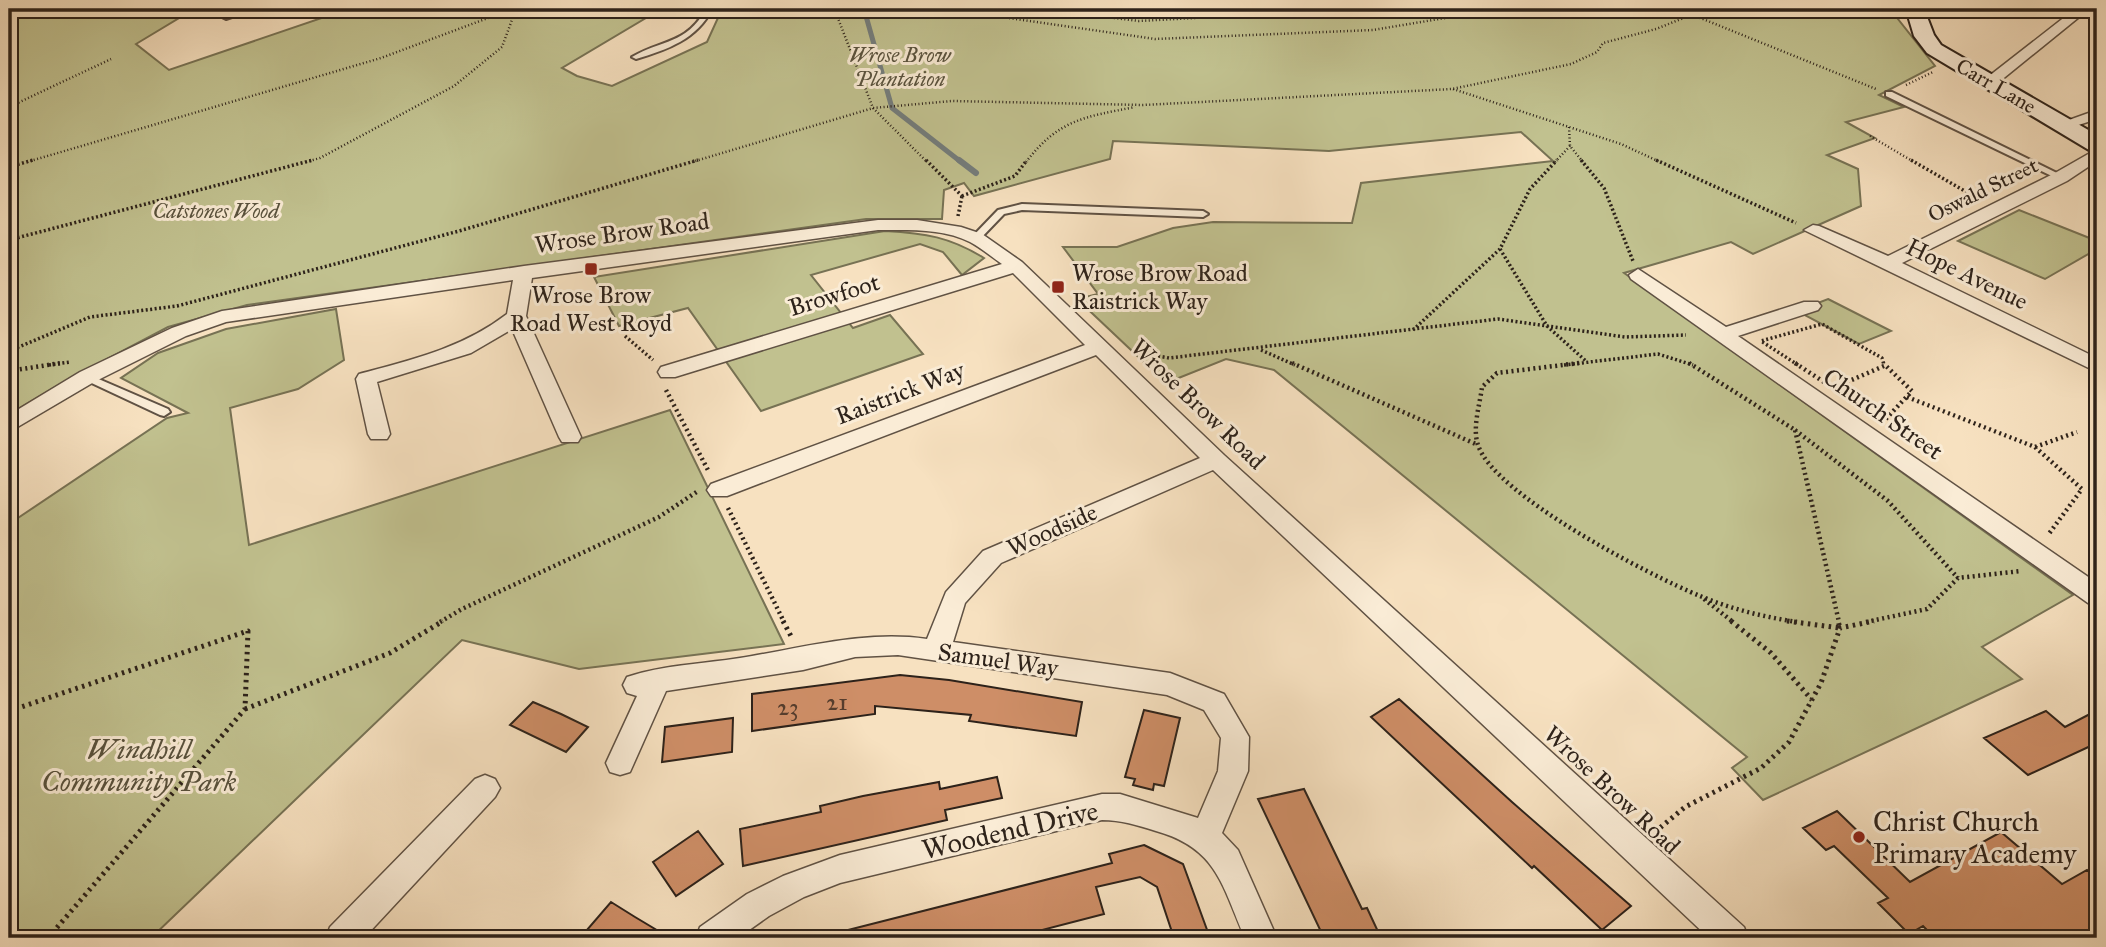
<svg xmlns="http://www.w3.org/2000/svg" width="2106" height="947" font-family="'IM FELL Great Primer',serif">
<rect width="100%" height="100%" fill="#f7e1c0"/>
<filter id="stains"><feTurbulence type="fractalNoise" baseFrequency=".00286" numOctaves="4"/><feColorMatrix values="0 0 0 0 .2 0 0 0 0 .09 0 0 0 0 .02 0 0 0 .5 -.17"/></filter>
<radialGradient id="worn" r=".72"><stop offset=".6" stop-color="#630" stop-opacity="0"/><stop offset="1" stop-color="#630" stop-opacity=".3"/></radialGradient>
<!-- green -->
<path fill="#c1c18f" stroke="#777254" stroke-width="2" d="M9 9H142L184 15 136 44 169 70 348 9H661L562 68 577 76 612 86 707 42 722 9H1890L1935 66 1879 95 1904 107 1846 122 1875 138 1827 155 1858 169 1861 206 1753 254 1731 242 1624 273 2073 595 1982 647 2022 679 1763 800 1732 768 1747 757 1274 370 1226 359 1166 383 1077 299 1098 294 1063 247H1117L1173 228 1213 222 1352 223 1361 183 1553 161 1521 132 1329 151 1113 141 1110 159 974 196 964 183 944 190 942 219H866L247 305 168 327 67 380 11 413Z
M2019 210 2097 241V249L2045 279 1958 241Z
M885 231C925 233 950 237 984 258L962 275 943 252 920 244 811 275 853 328 890 315 923 354 761 411 688 308 619 326 594 277Z
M1828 299 1891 331 1859 344 1797 311Z
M336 309 344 360 298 389 230 408 249 545 670 410 784 644 579 669 462 640 151 938H9V524L167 418 188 413 121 378 158 353 226 329Z"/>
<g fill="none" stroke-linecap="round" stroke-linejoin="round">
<!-- stream-far1 -->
<path stroke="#747d7c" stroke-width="5" d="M864 9 892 108 961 162"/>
<!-- stream -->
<path stroke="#747d7c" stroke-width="6" d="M959 160 976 173"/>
</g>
<!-- building -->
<path fill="#ce8e67" stroke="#2d221a" stroke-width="2" d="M900 675 949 680 1082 702 1076 736 969 721 971 715 875 706V714L752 731V694Z
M1399 699 1512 802 1631 906 1602 930 1534 866 1532 868 1371 717Z
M533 702 561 714 588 727 566 752 510 725Z
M1144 710 1180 718 1164 786 1154 784 1153 790 1133 785 1135 779 1125 777Z
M2046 711 2065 727 2088 715 2097 722V743L2028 775 1984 738Z
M733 718 732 752 662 762 665 727Z
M997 777 1002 798 945 810 947 820 743 866 740 829 821 812 820 806 863 796 939 782 940 789Z
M1304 789 1362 909 1367 908 1381 938H1324L1258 799Z
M1837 811 1910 882 2001 832 2062 884 2087 870 2097 879V938H1935L1923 926 1909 934 1878 903 1888 898 1834 846 1826 850 1803 828Z
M698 831 723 864 676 896 653 862Z
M1144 845 1183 864 1210 938H1174L1157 887 1140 877 1096 887 1104 914 1011 938H845L844 931 1112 863 1109 854Z
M611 902 635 917 670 938H580Z"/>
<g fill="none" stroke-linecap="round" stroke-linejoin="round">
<!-- lane casing -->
<g stroke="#605244" stroke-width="4">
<path id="lane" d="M246 9H255L226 19 222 17Z
M706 9H712C697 39 667 50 636 59L632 57C662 39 686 45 706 9Z
M1886 92H1892L2065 177 2058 179 1886 96Z
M1022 204 1203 211 1208 214 1203 217 1022 210 1004 214 979 240H973V236L998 210Z
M87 374 168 409 170 412 164 416 160 415 83 379 81 377Z"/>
</g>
<!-- street casing -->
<g stroke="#605244" stroke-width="3">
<path id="street" d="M2075 9H2089L1994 86H1984V80Z
M2097 110V119L2063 130 2055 125Z
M2097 149V161L2067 181 1902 263 2097 358V372L1804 230 1813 225 1819 226 1888 256 2055 173Z
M878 220H917L961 227 982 234 1022 262 1224 455 1744 927 1748 938H1709L1213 470 1001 563 965 603 953 642 1170 673 1224 694 1249 737 1248 771 1222 833 1238 850 1277 938H1245C1222 885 1217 848 1156 831 1137 825 1121 820 1102 820L840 883 804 897 769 916 738 938H696L700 927 747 894 783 876 840 855 1102 794H1120L1198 818 1218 771 1221 738 1204 710 1167 695 898 655 855 657 803 670 666 691 630 772 620 775 610 772 606 763 637 696 627 693 623 685 627 677C662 665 703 664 740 658 803 648 864 630 927 639L946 592 983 551 1200 458 1096 355 727 496H711L707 490 711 484 1085 345 1013 273 675 377H661L658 372 661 367 1002 264C992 257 981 248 970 242 943 228 907 230 878 230L532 278 526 316 581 437 578 442H562L559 437 512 329 471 353 377 382 390 434 387 439H371L368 434 356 379 359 374C411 360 463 348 507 314L513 280 226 322 186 336 94 382 9 432V415L80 372 172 328 222 311 524 266Z
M1638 269 1726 327 1804 302H1818L1821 306 1818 310 1738 336 2097 583V606L2088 603 1631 279 1629 275Z
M485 775 495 779 500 788 495 797 364 938H326L330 927 475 779Z"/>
</g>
<!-- secondary casing -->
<g stroke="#2d221a" stroke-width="4">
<path id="secondary" d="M1906 9H1924L1934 35 1941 45 2097 135V152L2089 150 1927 53 1914 36Z"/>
</g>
<!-- path-far3 -->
<path stroke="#2d221a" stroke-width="2.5" stroke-dasharray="1 2.5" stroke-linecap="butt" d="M818 9 837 16 873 108 927 162
M1004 9 1009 18 1155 39 1373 30 1499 9
M1041 9 1139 21 1363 9
M1693 15 1876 89
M1906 85 1933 72
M1453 89 1621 144 1660 162
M9 107 111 59
M1569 127 1570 146 1583 162
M1870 136 1914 162
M27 162 381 58 512 9
M306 162 320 158 454 86 502 47 516 9
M692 162 873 108 952 101 1143 105 1452 89 1571 64 1597 52 1603 43 1656 29 1706 9
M1026 162C1059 119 1085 117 1135 107
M1555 162 1570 146"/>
<!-- path-far2 -->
<path stroke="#2d221a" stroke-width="3.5" stroke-dasharray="2 2.5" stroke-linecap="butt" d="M926 160 962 196
M1581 160 1604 188 1633 261
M1656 160 1796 223
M1911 160 1977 198
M9 167 33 160
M962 196 1015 176 1027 160
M958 216 962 196
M9 240 313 160
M1500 249 1547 326 1587 362
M1413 330 1500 249 1530 189 1557 160
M625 336 653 360
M1261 350 1295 365
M9 351 90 317 177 306 459 231 698 160
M1136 352 1169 358 1498 319 1625 337 1686 335
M49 365 70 362
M1564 365 1658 354 1693 365
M1798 365 1761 341 1822 324 1882 358 1884 365"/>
<!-- path-far1 -->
<path stroke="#2d221a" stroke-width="4.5" stroke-dasharray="2 3.5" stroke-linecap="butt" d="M1292 363 1478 445
M1579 363 1497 373 1482 387C1480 404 1472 428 1478 445 1494 495 1651 576 1700 596 1731 609 1764 617 1797 622
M1689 363 1795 430
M1795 363 1833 388 1884 366 1883 363
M9 371 61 363
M666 390 709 472
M1907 397 2035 447 2077 432
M1882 423 1912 391 1884 364
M1795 430 1888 501 1958 578
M1795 430 1839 622
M2035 447 2082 489 2048 535
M728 508 784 622
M1704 599 1733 622
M440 622 462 609 659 517 698 491
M1866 622 1927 609 1958 578 2021 571"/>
<!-- path -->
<path stroke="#2d221a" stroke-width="5" stroke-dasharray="2.5 4.5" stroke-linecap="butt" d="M783 621 792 638
M1731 621 1771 653 1812 700
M1787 621 1840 628 1838 621
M245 709 390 653 443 621
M9 711 248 631 245 709 48 938
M1655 832 1685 807 1761 768 1789 742 1821 683 1840 628 1874 621"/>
<!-- lane -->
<use href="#lane" fill="#faecd6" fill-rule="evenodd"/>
<!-- street -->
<use href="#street" fill="#faecd6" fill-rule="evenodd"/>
<!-- secondary -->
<use href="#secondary" fill="#faecd6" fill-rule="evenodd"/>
</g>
<!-- markers -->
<g fill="#8f2418" stroke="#faecd6" stroke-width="2.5">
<rect x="584" y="262" width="14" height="14" rx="3.5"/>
<rect x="1051" y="280" width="14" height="14" rx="3.5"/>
<circle cx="1859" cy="837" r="7"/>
</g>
<g text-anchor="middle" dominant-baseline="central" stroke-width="6" stroke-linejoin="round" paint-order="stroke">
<!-- far-park labels -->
<g font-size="21" font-style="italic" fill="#59523d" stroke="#faecd6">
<text x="900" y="55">Wrose Brow<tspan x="900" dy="24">Plantation</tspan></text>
<text x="216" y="211">Catstones Wood</text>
</g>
<!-- far-street labels -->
<g font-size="21" fill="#2d221a" stroke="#faecd6">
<text transform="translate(1996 86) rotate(30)">Carr Lane</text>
<text transform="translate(1983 190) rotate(-26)">Oswald Street</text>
</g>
<!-- street labels -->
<g font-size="24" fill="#2d221a" stroke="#faecd6">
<text transform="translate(622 233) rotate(-8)">Wrose Brow Road</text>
<text transform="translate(1967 274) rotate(26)">Hope Avenue</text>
<text transform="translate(834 295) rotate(-17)">Browfoot</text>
<text transform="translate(900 393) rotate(-21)">Raistrick Way</text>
<text transform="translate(1198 404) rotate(44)">Wrose Brow Road</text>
<text transform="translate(1883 414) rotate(35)">Church Street</text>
<text transform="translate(1052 530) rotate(-24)">Woodside</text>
<text transform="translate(998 660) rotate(8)">Samuel Way</text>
<text transform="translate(1612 790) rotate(43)">Wrose Brow Road</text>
</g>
<!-- poi labels -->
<g font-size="24" fill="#2d221a" stroke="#faecd6" text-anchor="start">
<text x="1072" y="273">Wrose Brow Road<tspan x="1072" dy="28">Raistrick Way</tspan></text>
<text x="591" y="295" text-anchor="middle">Wrose Brow<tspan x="591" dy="28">Road West Royd</tspan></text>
</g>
<!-- near-number labels -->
<g font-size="24" fill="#553d2d">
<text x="837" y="702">21</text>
<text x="788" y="707">23</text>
</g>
<!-- near-park labels -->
<g font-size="28" font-style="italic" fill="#59523d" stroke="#faecd6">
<text x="139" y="749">Windhill<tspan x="139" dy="32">Community Park</tspan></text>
</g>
<!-- near-poi labels -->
<g font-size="28" fill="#2d221a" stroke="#faecd6" text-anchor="start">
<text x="1873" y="821">Christ Church<tspan x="1873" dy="32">Primary Academy</tspan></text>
</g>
<!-- near-street labels -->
<g font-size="28" fill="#2d221a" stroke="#faecd6">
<text transform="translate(1010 830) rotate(-13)">Woodend Drive</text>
</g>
</g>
<!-- margin -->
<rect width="2106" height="947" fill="none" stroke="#f7e1c0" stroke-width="35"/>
<rect x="10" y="10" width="2085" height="926" fill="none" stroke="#2d221a" stroke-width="3.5"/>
<rect x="18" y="18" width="2071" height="912" fill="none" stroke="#2d221a" stroke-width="2"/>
<rect width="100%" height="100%" filter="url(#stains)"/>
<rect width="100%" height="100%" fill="url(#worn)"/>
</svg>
